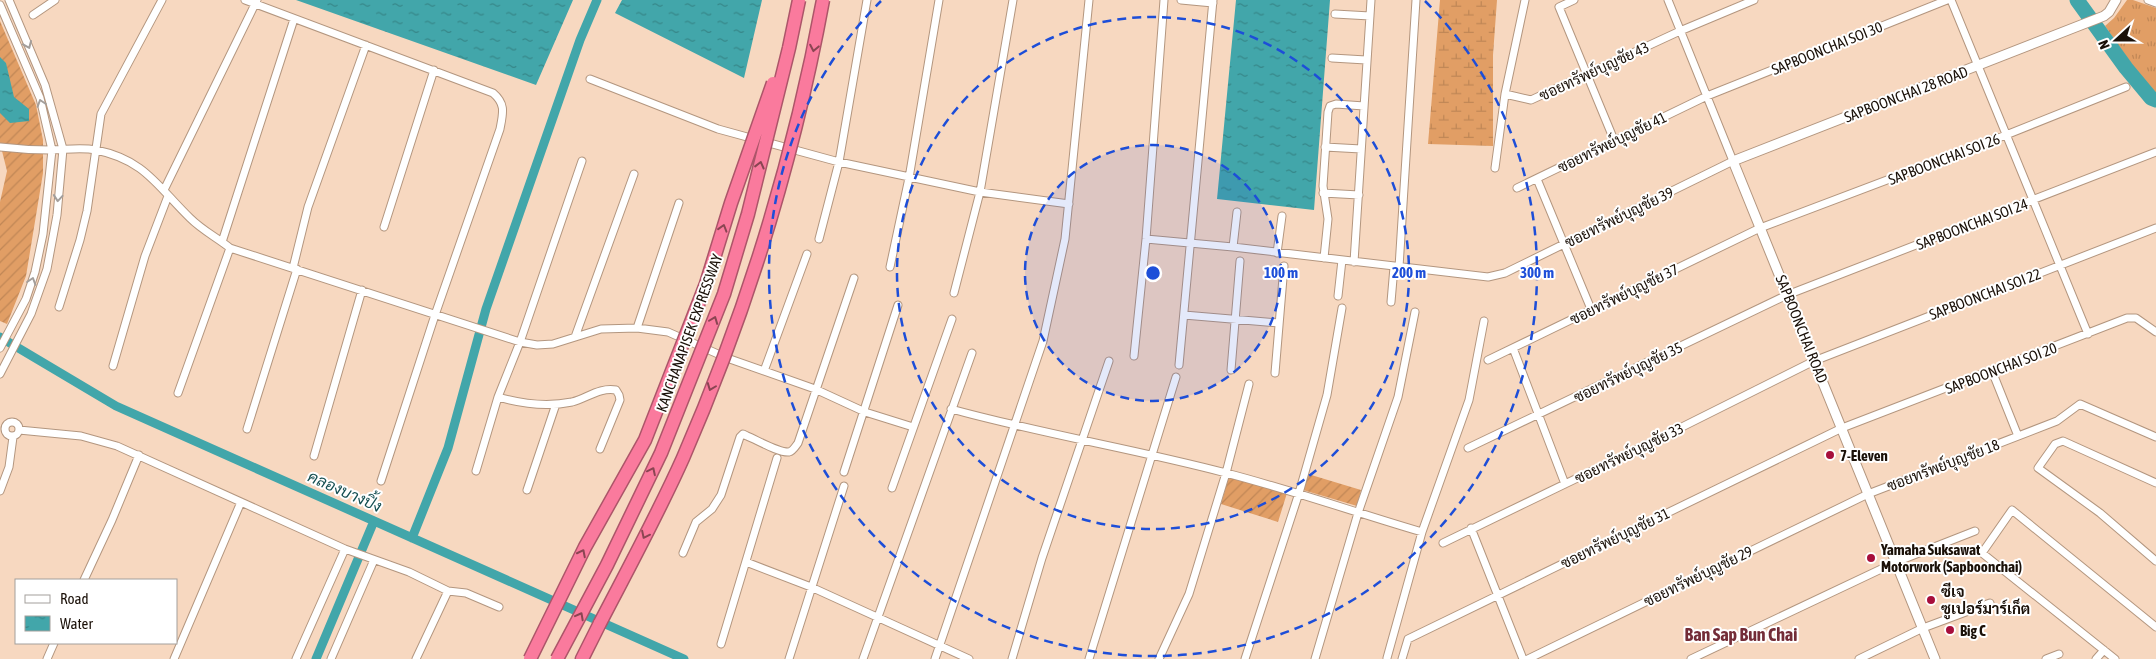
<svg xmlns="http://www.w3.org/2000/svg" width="2156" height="659" font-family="'Asap Condensed',Sarabun,sans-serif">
<defs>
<pattern id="grass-tufts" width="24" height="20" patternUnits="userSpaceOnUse" patternTransform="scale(1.25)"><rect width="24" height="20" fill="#e19e65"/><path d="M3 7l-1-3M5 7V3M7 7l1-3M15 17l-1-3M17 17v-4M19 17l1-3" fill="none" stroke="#c08756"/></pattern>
<pattern id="wetland-marsh" width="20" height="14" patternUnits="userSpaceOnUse" patternTransform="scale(1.25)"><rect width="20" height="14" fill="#e19e65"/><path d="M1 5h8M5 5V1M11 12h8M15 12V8" fill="none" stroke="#c08756"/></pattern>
<pattern id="garden-furrows" width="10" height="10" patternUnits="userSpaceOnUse" patternTransform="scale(1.25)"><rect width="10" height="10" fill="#e19e65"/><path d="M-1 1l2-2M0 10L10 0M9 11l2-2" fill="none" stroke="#c08756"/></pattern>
<pattern id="water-ripples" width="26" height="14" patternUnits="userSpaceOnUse" patternTransform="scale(1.25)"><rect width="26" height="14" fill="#42a6aa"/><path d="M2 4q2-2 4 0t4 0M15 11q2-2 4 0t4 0" fill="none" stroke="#368688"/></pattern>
</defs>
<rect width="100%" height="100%" fill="#f7d8c0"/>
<!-- grass -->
<path fill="url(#grass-tufts)" d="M2127 0H2133L2156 8V93L2140 76 2105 26 2114 18Z"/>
<!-- wetland -->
<path fill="url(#wetland-marsh)" d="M1440 0H1497L1493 55V146L1428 144Z"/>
<!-- garden -->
<path fill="url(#garden-furrows)" d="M0 21 36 105 43 140V173L26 276 7 324 0 321V202L7 171 0 143Z
M1308 474 1361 490 1357 506 1303 490Z
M1229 476 1287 493 1278 522 1221 504Z"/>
<!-- water -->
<path fill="url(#water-ripples)" d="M296 0H573L536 85Z
M622 0H762L744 78 615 13Z
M1236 0H1330L1314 210 1217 199Z
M0 57 6 63 14 97 29 109V121L10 123 0 113Z"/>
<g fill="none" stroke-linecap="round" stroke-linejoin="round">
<!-- canal -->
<path stroke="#42a6aa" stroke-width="9" d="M0 337 116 406 684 659
M412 538 448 448 486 309 580 40 597 0
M316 659 374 521"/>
<!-- river -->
<path stroke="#42a6aa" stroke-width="15" d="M2077 0 2126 68 2151 98 2156 100"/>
<!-- minor casing -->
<g stroke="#b3967f" stroke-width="9">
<path id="minor" d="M245 0 493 93C506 104 503 113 500 129L435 315 381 481
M1181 0 1213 3
M1574 0 1559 7 1614 140
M1951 0 2088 334
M2148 0 2156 3
M0 5 40 98 52 150 43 234 35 272 26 299 0 348
M1335 14 1370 16
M33 15 55 0
M1332 58 1366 60
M590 79 718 129 839 162 980 192 1069 204
M1505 94 1531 100 1680 31 1754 0
M0 147C17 149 33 150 50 150 65 150 80 147 96 150 145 160 157 186 190 218 202 230 216 237 230 248L520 342 537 345 553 344 601 329 637 328 668 332 727 358 815 389 865 412 913 427
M1325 147 1361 149
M1495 168 1505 94 1525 0
M1537 179 1591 309
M1517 188 1707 96 1947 0
M164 190 257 0
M1323 193 1359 195
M384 227 434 70
M819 239 839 162 867 0
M1146 239 1233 247 1488 277 1505 273 1733 161 1668 0
M222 242 294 19
M1233 247 1237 212
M1277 253 1282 216
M1324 258 1328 219 1323 186 1328 112 1330 106 1336 104 1364 106
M1354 262 1371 0
M890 267 909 178 939 0
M1399 267 1416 0
M293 268 308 207 366 45
M954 293 980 192 1013 0
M1338 296 1342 260
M1391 302 1394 267
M59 307 80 240 87 211 101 114 162 0
M1184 315 1279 323
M637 328 679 203
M575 337 634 174
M1513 348 1565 484
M1134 356 1146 239 1164 0
M1488 360 1760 228 2006 135 2126 87
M1179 365 1213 0
M113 366 145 256 168 196
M1231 370 1240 261
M764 371 807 254
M1992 371 2018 436
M1275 373 1284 266
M0 374 31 314 47 269 57 215 63 149 45 85 9 0
M178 393 230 248
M498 397C522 404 547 407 572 402 587 398 600 387 616 390L619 395 620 400 600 449
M951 409C1042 434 1135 449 1226 473 1292 490 1357 513 1422 532
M5 429a7 7 0 1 1 14 0a7 7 0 1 1-14 0Z
M247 429 297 269
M19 430 81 436 117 446 345 549 409 572 448 591 466 593 499 607
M1468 448 1787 295 2156 152
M314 456 362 290
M476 471 498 397 520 342 582 161
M844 472 898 305
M2156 483 2063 441 2055 444 2038 468 2100 513 2156 561
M892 488 952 319
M527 490 556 404
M0 491 9 467 13 437
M1471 528 1523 659
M1443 543 1658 439 1814 361 2156 228
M683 553 696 522 712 509 721 495 740 437 743 434 747 436C757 440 779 453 789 452 793 451 795 447 798 443L854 278
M746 562 811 587 969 659
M84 580 112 520 139 455
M721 644 777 458
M1387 658 1422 532 1469 400 1484 321
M47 659 54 643
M174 659 241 502
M296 659 345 549
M331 659 374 560
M416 659 448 591
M789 659 844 486
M863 659 972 353
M935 659 1043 341 1065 239 1089 0
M1012 659 1042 558 1109 361
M1089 659 1176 377
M1159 659 1189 594 1226 473 1249 384
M1245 659 1299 493 1327 395 1342 308
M1315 659 1358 513 1398 397 1415 312
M1402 659 1408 639 1842 428 2127 318H2136L2156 332
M1528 659 1868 494 2057 421 2080 404 2156 437
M1691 659 1896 562 1975 531
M1859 659 1923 628 1990 603
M2046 659 2059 654
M2096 659 2104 650
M2115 659 1982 553 2012 510 2156 627"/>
</g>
<!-- tertiary casing -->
<g stroke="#b3967f" stroke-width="11">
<path id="tertiary" d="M1935 659 1733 161 2104 16 2109 12 2116 0"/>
</g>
<!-- motorway casing -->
<g stroke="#ac5569" stroke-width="15">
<path id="motorway" d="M582 659 600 623"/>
</g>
<!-- minor -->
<use href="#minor" stroke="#fff" stroke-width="7"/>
<!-- tertiary -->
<use href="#tertiary" stroke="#fff" stroke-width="9"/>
<!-- motorway -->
<use href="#motorway" stroke="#fa7a9d" stroke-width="12"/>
<!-- motorway-bridge casing -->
<g stroke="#ac5569" stroke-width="15" stroke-linecap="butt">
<path id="motorway-bridge" d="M600 623C628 569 658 514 683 458 747 311 794 158 823 0
M530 659 585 547 645 440 706 284 731 203 773 83
M557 659 607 565 661 453 724 294 748 214 789 48 799 0"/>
</g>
<!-- motorway-bridge -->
<use href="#motorway-bridge" stroke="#fa7a9d" stroke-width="12"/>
</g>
<!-- one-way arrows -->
<defs><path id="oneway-chevron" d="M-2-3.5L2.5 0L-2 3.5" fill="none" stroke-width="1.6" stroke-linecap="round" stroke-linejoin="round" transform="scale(1.25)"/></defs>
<g stroke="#a39f9c">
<use href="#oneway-chevron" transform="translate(28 45) rotate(67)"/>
<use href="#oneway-chevron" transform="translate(41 103) rotate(-108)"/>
<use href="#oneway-chevron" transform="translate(58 198) rotate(95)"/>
<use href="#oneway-chevron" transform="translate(32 281) rotate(-72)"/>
</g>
<g stroke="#8a4552">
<use href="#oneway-chevron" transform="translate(814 48) rotate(101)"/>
<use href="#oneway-chevron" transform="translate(760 165) rotate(-76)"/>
<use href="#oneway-chevron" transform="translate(723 228) rotate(-73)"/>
<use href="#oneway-chevron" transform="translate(714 320) rotate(-69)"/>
<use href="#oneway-chevron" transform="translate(711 387) rotate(111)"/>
<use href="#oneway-chevron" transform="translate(652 471) rotate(-64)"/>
<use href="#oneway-chevron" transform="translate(645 535) rotate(116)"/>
<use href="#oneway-chevron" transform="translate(582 553) rotate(-63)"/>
<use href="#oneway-chevron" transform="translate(580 616) rotate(-62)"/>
</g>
<!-- distance rings -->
<circle cx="1153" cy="273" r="128" fill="#1d4ed8" fill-opacity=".12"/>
<g fill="none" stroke="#1d4ed8" stroke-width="2.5" stroke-dasharray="9 6">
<circle cx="1153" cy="273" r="128"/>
<circle cx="1153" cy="273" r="256"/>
<path d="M1425 1A384 384 0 1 1 881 1"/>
</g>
<!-- markers -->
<g fill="#a70e3b" stroke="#fff" stroke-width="2">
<circle cx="1830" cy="455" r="5"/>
<circle cx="1871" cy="558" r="5"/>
<circle cx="1931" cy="600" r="5"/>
<circle cx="1950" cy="630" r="5"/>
</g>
<g text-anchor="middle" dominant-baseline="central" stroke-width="4" stroke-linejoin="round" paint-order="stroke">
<!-- street labels -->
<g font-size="15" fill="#1a1008" stroke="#fff">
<text transform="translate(1827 48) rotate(-22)">SAPBOONCHAI SOI 30</text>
<text transform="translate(1594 71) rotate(-25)">ซอยทรัพย์บุญชัย 43</text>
<text transform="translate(1906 94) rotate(-21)">SAPBOONCHAI 28 ROAD</text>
<text transform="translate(1612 142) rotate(-26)">ซอยทรัพย์บุญชัย 41</text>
<text transform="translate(1944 159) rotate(-21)">SAPBOONCHAI SOI 26</text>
<text transform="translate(1619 217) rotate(-26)">ซอยทรัพย์บุญชัย 39</text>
<text transform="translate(1972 224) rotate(-21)">SAPBOONCHAI SOI 24</text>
<text transform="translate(1624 294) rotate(-26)">ซอยทรัพย์บุญชัย 37</text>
<text transform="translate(1985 294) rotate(-21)">SAPBOONCHAI SOI 22</text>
<text transform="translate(1802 329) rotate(68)">SAPBOONCHAI ROAD</text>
<text transform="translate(689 333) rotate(-70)">KANCHANAPISEK EXPRESSWAY</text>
<text transform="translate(2001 368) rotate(-21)">SAPBOONCHAI SOI 20</text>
<text transform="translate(1628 372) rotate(-26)">ซอยทรัพย์บุญชัย 35</text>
<text transform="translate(1629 453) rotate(-26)">ซอยทรัพย์บุญชัย 33</text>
<text transform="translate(1943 465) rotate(-21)">ซอยทรัพย์บุญชัย 18</text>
<text transform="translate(1615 538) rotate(-26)">ซอยทรัพย์บุญชัย 31</text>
<text transform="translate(1698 576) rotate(-26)">ซอยทรัพย์บุญชัย 29</text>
</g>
<!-- poi labels -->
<g font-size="15" font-weight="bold" fill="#1a1008" stroke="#fff" text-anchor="start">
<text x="1840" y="455">7-Eleven</text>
<text x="1881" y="549">Yamaha Suksawat<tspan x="1881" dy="17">Motorwork (Sapboonchai)</tspan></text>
<text x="1941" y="591">ซีเจ<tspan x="1941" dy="17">ซูเปอร์มาร์เก็ต</tspan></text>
<text x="1960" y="630">Big C</text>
</g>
<!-- water labels -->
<g font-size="16" font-style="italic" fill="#154f52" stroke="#fff">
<text transform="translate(345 491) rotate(24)">คลองบางปิ้ง</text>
</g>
<!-- quarter labels -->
<g font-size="18" font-weight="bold" fill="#732c37" stroke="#fff">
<text x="1741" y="634">Ban Sap Bun Chai</text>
</g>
</g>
<circle cx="1153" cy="273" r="8" fill="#1d4ed8" stroke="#fff" stroke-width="2.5"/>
<g font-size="15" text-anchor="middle" font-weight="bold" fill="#1d4ed8" stroke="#fff" stroke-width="4" stroke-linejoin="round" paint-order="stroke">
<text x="1281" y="278">100 m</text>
<text x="1409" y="278">200 m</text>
<text x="1537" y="278">300 m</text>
</g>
<!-- legend -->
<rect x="15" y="579" width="162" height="65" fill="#ffffff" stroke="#a39f9c"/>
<rect x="25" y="595" width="25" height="8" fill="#ffffff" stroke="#a39f9c"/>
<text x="60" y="604" font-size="15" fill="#1a1008">Road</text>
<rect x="25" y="616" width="25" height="15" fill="url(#water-ripples)" stroke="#a39f9c"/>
<text x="60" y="629" font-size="15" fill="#1a1008">Water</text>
<!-- north arrow -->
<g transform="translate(2116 40) rotate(249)" stroke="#ffffff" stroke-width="4" paint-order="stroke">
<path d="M0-4L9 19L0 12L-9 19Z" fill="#1a1008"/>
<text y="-8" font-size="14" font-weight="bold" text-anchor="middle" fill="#1a1008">N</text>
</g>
</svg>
